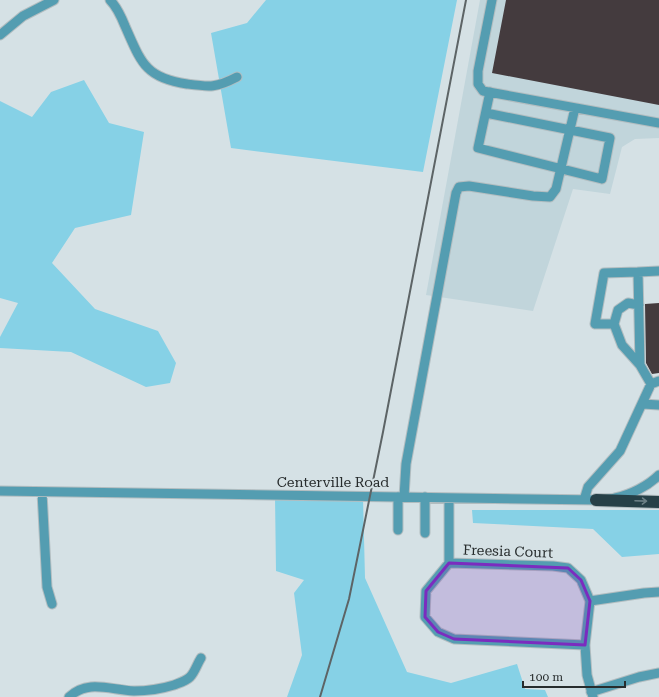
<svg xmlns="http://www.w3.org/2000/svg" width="659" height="697" font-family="'Roboto Serif',serif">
<rect width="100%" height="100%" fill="#d5e1e5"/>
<!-- built -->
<path fill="#c1d5db" d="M480 0H659V138L635 139 622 147 610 194 573 189 533 311 426 295Z"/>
<!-- green -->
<path fill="#86d1e6" d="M266 0H457L423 172 231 148 211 33 247 23Z
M84 80 109 123 144 132 131 215 75 228 52 263 95 309 158 331 176 363 170 383 146 387 71 352 0 348V337L18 303 0 298V101L32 117 51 92Z
M275 496 363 498 365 578 407 672 451 683 517 664 525 689 545 690 548 697H287L302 655 294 593 304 580 276 571Z
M472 510H659V554L622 557 593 529 473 523Z"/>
<!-- building -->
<path fill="#443b3e" d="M506 0H659V105L492 73Z
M659 303V373L652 374 646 363 645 304Z"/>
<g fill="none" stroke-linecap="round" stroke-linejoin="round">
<!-- minor casing -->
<g stroke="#b2bdc0" stroke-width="11">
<path id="minor" d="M110 0C117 7 121 16 125 26 141 62 145 78 187 84 210 87 216 88 237 77
M492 0 478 71V84L483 91 659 123
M0 35 23 16 54 0
M486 113 610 138 602 179 478 148 490 92
M659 271 638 272 640 365 651 384 659 381
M638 272 604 273 595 324H614L618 310 628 303 639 305
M614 324 622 345 640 365
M643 404 659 405
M0 491 596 500C602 499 609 500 615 498 630 495 648 486 659 475
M42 492 47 587 52 604
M398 497V530
M404 497 406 464 456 193 459 187 469 186 533 196 550 197 556 189 575 108
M584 500 588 487 620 451 651 384
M425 533V497
M449 563 553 566 568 568 581 580 590 601 585 645 454 639 438 632 425 617 426 591Z
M449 563V499
M590 601 644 593 659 592
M585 645 587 675 593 697
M591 692 639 677 659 673
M69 697C88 679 110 690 134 691 147 691 161 689 174 685 179 683 186 681 190 677 195 672 197 664 201 658"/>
</g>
<!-- highway casing -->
<g stroke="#b2bdc0" stroke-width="14">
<path id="highway" d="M596 500 659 502"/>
</g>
<!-- minor -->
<use href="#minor" stroke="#549db1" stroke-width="9"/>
<!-- highway -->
<use href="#highway" stroke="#264047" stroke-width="12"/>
<!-- rail -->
<path stroke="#5d6466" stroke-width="2" d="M320 697 349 599 383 432 466 0"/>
</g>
<!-- one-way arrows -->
<defs><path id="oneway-shaft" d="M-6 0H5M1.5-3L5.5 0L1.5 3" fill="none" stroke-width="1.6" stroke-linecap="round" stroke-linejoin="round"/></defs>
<use stroke="#6c8086" href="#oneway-shaft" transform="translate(641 501) rotate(2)"/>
<!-- marked area -->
<path fill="#7b2cbf" fill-opacity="0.2" stroke="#7b2cbf" stroke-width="3" stroke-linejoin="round" d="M449 563 568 568 581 580 590 601 585 645 454 639 438 632 425 617 426 591Z"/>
<g text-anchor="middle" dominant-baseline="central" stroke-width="4" stroke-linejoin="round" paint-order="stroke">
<!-- street labels -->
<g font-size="14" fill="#272c2d" stroke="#d5e1e5">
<text x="333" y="482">Centerville Road</text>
<text transform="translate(508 551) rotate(2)">Freesia Court</text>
</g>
</g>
<!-- scale -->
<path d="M523 681v6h102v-6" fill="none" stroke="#272c2d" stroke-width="2"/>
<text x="529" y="681" font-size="12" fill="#272c2d" stroke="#d5e1e5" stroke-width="3" paint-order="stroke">100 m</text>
</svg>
